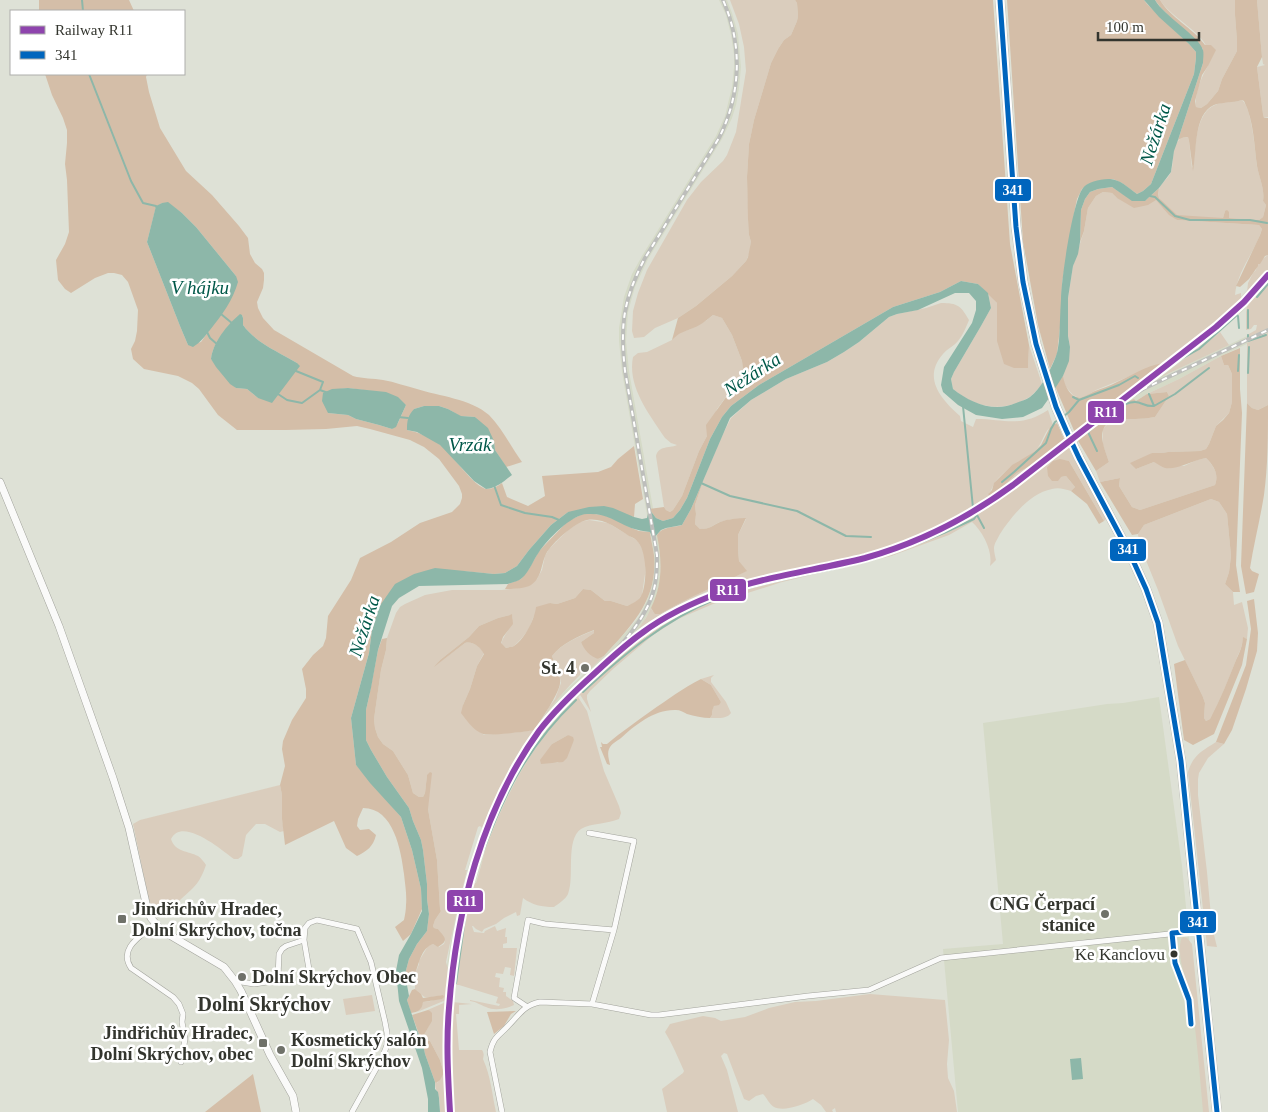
<svg xmlns="http://www.w3.org/2000/svg" width="1268" height="1112" font-family="Georgia,serif">
<rect width="100%" height="100%" fill="#dee1d6"/>
<!-- built -->
<path fill="#d5dac7" d="M719 0H727L732 13 738 34 741 67 739 88 736 105 732 118 722 139 648 259 635 287 628 312 626 341 629 371 661 554 660 582 655 601 641 627 658 616 685 601 712 590 998 490 1207 327 1240 298 1268 266V284L1248 306 1220 332 1164 376 1268 326V334L1221 356 1179 379 1147 394 1136 401 1134 399 1029 480 961 526 891 556 865 563 764 585 716 600 664 625 600 676 568 707 551 726 537 745 512 787 500 812 486 849 472 893 460 951 456 984 453 1017 456 1112H445L442 1016 447 965 453 927 462 890 469 865 482 828 502 782 528 739 550 707 566 690 604 656 633 624 640 615 648 598 653 581 654 555 622 372 619 341V328L624 297 632 274 642 256 716 136 725 116 732 87 734 67V55L731 35 726 15Z
M1159 697 1182 866 1206 1112H958L943 949 1003 944 983 723 1107 704 1123 703Z"/>
<!-- green -->
<path fill="#dacdbd" fill-rule="evenodd" d="M730 0H795L797 3 798 16 797 21 791 35 784 40 778 49 771 63 754 120 749 144 747 177 749 235 751 242 750 252 746 261 732 276 696 306 678 318 655 328 644 337 634 338 632 331 633 311 638 293 647 270 687 200 701 182 723 161 727 155 736 132 746 71 744 47 739 24Z
M1160 0H1235V15L1237 41V51L1222 79 1218 91 1207 104 1201 108 1196 107C1194 96 1202 75 1208 66 1208 59 1208 52 1206 46 1201 32 1170 16 1160 0Z
M1257 0H1268V117L1264 118 1263 114 1257 67 1265 65 1263 64 1262 57Z
M1242 100C1252 108 1255 151 1257 166 1259 177 1265 189 1263 201L1266 205 1263 217 1259 220 1229 218 1225 211 1223 218C1213 218 1184 219 1176 215 1171 212 1163 204 1160 199 1153 188 1168 180 1171 172 1175 162 1169 137 1188 137L1189 141 1192 168 1194 165C1195 148 1196 112 1215 105 1223 101 1233 103 1242 100Z
M1103 192 1112 193 1117 198 1156 200 1177 220 1259 225 1262 229C1255 252 1237 271 1235 295L1241 293V302C1212 328 1182 352 1150 375L1162 363 1096 390 1084 397H1077L1073 395 1066 387 1063 380V376L1070 347 1068 336V298L1073 266 1084 231 1088 208 1096 196Z
M1268 255V271L1248 295 1247 293 1248 283 1253 273 1256 270 1257 263Z
M1268 281V328L1247 338V335L1256 330 1257 325H1254L1251 329 1246 330V312L1248 302Z
M988 293 997 303V319L1028 368 1029 345 1042 384C1038 389 1033 395 1028 398 1001 413 976 408 953 389L951 379 954 372 981 326 991 308Z
M941 303C958 303 961 306 969 320 966 327 963 335 958 341 954 346 947 349 943 354 922 378 941 399 960 416L961 421 973 427 976 419C1005 419 1021 428 1048 410L1053 425C1044 430 1043 443 1036 450 1029 458 1018 460 1010 467 1005 472 997 478 994 484 992 488 991 491 988 494L997 492 1017 473 1037 462 1065 441V442L984 504 927 534 890 548 874 553 764 576 741 582 699 598 724 585C693 596 665 611 638 629L646 618 651 608 652 610 660 614C688 598 718 585 746 571L739 561 738 549V535L746 519C737 518 728 519 720 522 710 526 712 529 700 529L695 524 696 514 695 505 705 476 722 436 731 418 751 400 786 379 827 362 844 352 859 342 889 317 897 314 926 308Z
M713 315 722 318 732 335 742 361 743 370 739 379 717 409 707 436 699 451 682 496 673 510 670 512 666 510 664 507 656 456C659 445 668 449 677 445L671 443 665 438C650 415 627 387 633 357L638 353 647 352 672 340 678 333 691 329 707 320Z
M1220 332 1229 345 1161 377Z
M1268 333V405L1258 410 1252 408 1247 403V343Z
M1221 356 1224 365H1228L1232 374V402L1229 413 1216 426 1209 444 1206 449 1200 451 1168 452 1162 453H1152L1136 469 1154 462 1184 466 1197 460 1206 458C1214 467 1219 473 1215 485L1140 510 1132 507 1119 486 1120 478 1100 482 1096 471 1109 462 1103 445V429C1113 417 1121 419 1135 419 1142 419 1149 418 1155 417L1169 396 1167 392 1147 394 1179 379Z
M1068 447 1106 519 1104 521 1069 461C1059 459 1055 459 1047 467L1061 477 1066 476 1075 487 1071 491C1065 489 1058 487 1052 489 1030 493 1012 516 1000 534 998 538 994 544 994 548 994 552 995 556 996 560L990 566C993 551 983 532 972 522L949 535 891 556 782 582 713 604 678 619 653 635 613 669 590 691 587 695V699L591 712 579 693C601 671 624 647 650 630 689 605 734 589 780 579 816 570 855 566 890 554 922 543 958 527 986 509 1015 490 1041 468 1068 447Z
M1211 499 1219 502 1227 514 1231 556 1229 572 1225 584 1233 592 1234 605 1242 602 1248 628 1247 639 1243 638C1242 648 1239 652 1236 660 1228 681 1220 700 1210 719L1206 721 1204 718 1205 703 1203 697 1178 646 1158 590 1139 543 1138 534 1144 525Z
M589 520 608 523 638 541 645 555V574L642 595 636 602 627 606 611 601H605L591 590 583 589 575 598 557 604 550 603 536 613 533 618 529 629 521 639 514 646 506 648 501 644C504 633 514 627 512 615H510L498 618 479 626 469 637 440 660 436 665 465 643C473 641 480 647 484 653L477 666 470 689 463 705 471 725 484 735 520 732 534 730C511 760 496 794 482 828L480 826 478 827 465 870H467L456 915 446 962 448 969 446 1000 417 1012 420 1010 423 1002 431 1001 443 995C438 996 429 998 425 997 422 996 418 991 415 989V974L419 964V961L428 946 433 944 439 947 444 944 445 941 438 929 434 928 433 926 435 920 441 911 440 909 437 860 428 809 427 775 425 793 423 797H419L413 793 408 775 393 751 383 744 378 737 375 728 374 719 381 670 386 650 387 638 396 613 400 607 405 604 425 595 452 590H502L518 588 537 579 542 570 545 556 549 549 568 530 580 522Z
M595 630 594 633 581 642 583 646 598 659 604 656 587 672 584 673 582 671 580 673V675C567 688 553 703 543 719L549 707 555 699 561 683 559 673 552 656C562 643 580 636 595 630Z
M714 675 711 678V682L726 702 731 713C727 719 718 718 710 718L712 715C711 707 715 705 721 702L711 685 701 679Z
M578 697 587 711 604 771 619 806 621 813 619 819C608 824 591 823 581 829 565 840 575 877 568 894 566 899 558 904 554 907 542 907 532 905 523 898L520 915 517 916 516 912 504 918 496 924 484 929 482 932 476 929 473 926H472L474 932 484 933 485 931 495 926 497 931 506 928 505 937H507V943L503 944V948H517L514 976 510 975 511 968 505 967 503 974 496 973 495 977 500 978 499 987 504 988 503 992H506V996L513 1001 514 1005C506 1009 494 1011 486 1007 480 1005 477 1002 470 1001V1000L499 1006 500 1004 496 1003 498 997 459 985H456C458 950 464 916 473 883H476C480 871 482 861 486 848 508 789 534 741 578 697ZM568 735 574 740 558 763 548 762 552 744Z
M1216 742 1224 744 1208 758 1199 773 1198 779V795L1207 872 1212 927 1217 947 1207 946 1188 772C1193 755 1202 751 1216 742Z
M280 785 282 795V819L284 831 280 832 265 824H256L246 835 242 856 238 859H234C222 850 182 816 171 839 175 852 188 851 198 856 201 858 204 862 206 865 199 885 194 887 179 901 172 907 174 909 164 914 154 910 151 907 148 896L133 824 140 820Z
M1183 937 1187 938 1192 944 1209 1112H1203C1200 1076 1197 1040 1192 1004 1189 982 1176 961 1181 939Z
M870 994 945 1000 949 1040 947 1064 948 1078 954 1091 957 1112H836L835 1108 832 1110 833 1112H826L821 1105 813 1099C804 1105 783 1112 774 1107 769 1104 767 1098 763 1094L756 1096 749 1101 744 1099 727 1054 724 1053 721 1056 727 1070 738 1112H667L662 1089 683 1073 684 1071C678 1058 673 1045 665 1032L670 1024 703 1016 715 1018 721 1021 745 1017 769 1008 795 1002 816 1001Z
M372 995 375 1011 346 1015 343 999Z
M446 1002 445 1013 446 1016 444 1073 447 1112H440C440 1106 440 1100 438 1094 436 1090 435 1087 435 1082L437 1083 444 1073 440 1060 430 1041H426L423 1044 421 1040 430 1024 428 1010 423 1012Z
M452 1002 472 1004 459 1005V1014H456L459 1050H482C484 1053 484 1055 483 1059 491 1077 492 1094 496 1112H453L451 1081 449 1040 451 1039Z"/>
<!-- forest -->
<path fill="#d4bea8" fill-rule="evenodd" d="M39 0H129L134 11H39Z
M795 0H993L1010 244 1029 345 1028 368H1014L1004 364 997 341V303L978 284 961 281 940 292 893 307 759 385 731 406 722 417 710 439 687 498 680 510 673 518 663 521 656 518 649 509 664 507 666 510 670 512 673 510 682 496 699 451 707 436 706 425 739 379 743 370 742 361 732 335 722 318 713 315C706 321 699 326 691 329 681 333 680 332 672 340L678 318 696 306 732 276 746 261 748 257 751 242 749 235 748 219 747 177 749 144 754 120 771 63 778 49 784 40 791 35 797 21 798 16 797 3Z
M1007 0H1144L1147 4 1189 44 1196 52V58L1194 74 1151 184 1143 191 1137 194 1122 183 1113 179 1106 180 1088 184 1082 189 1077 199 1074 214 1062 283 1061 319 1057 354 1050 369 1038 325 1023 242Z
M1155 0H1160C1171 18 1193 28 1205 45H1211L1216 50 1208 66 1202 75 1195 101 1196 107 1201 108 1207 104 1218 91 1222 79 1237 51V41L1235 15V0H1257L1262 57 1257 67 1263 114 1264 118H1268V255L1265 256 1260 264H1258V266L1249 279 1240 287 1236 286 1260 235 1262 229 1259 225 1177 220 1169 215 1156 200 1148 205 1134 208 1117 198 1112 193 1103 192 1096 196 1088 208 1084 231 1080 242 1081 210 1085 199 1090 192 1098 189 1112 187 1132 200 1145 201 1159 188 1158 194 1159 198 1177 215 1223 218 1225 211 1227 210 1229 212V218L1259 220 1263 217 1266 205 1263 201C1265 189 1259 178 1257 166 1254 145 1254 121 1244 101L1242 100C1233 103 1221 102 1214 105 1193 114 1197 153 1193 171L1189 141 1188 137C1183 137 1182 138 1178 140L1203 63V49L1161 8Z
M45 74H147L146 77 149 92 160 128 186 171 212 195 239 226 248 238 250 254 255 263 262 269 264 273V280L263 288 257 302 258 308 263 318 274 330 353 376C363 379 373 378 383 380 395 382 405 386 417 389 439 396 471 399 489 415 502 428 511 447 522 462L506 467 495 450 494 441 475 417 460 416 448 409 439 406H424L414 409 407 430C418 432 430 437 439 444 451 452 474 488 487 489 492 489 498 486 502 483L507 497 528 506 545 496 542 476 598 472 611 467 618 459 634 446 643 499 635 504 634 517 626 515 568 512 551 525 529 550 517 566 505 573 494 574 462 571 414 574 372 630 369 653 351 718 356 765 401 817 412 850 421 889 422 909 411 934 403 941 395 927 404 920C405 915 406 910 406 905 407 895 405 884 404 874 401 851 394 808 363 808L358 819 357 826 360 830 369 829 376 835C373 847 367 851 357 856L346 848 334 821 285 845 282 819V795L280 785 285 766 282 749 283 741 292 720 306 698V689L302 669 313 655 323 646 326 638 328 616 351 580 360 558 391 542 420 523 452 512 460 504 462 498V494L459 486 439 459 424 447 410 440 370 429 357 426 326 429 286 430H237L218 415 199 389 192 383 178 376 144 369 133 359 131 349 135 341 137 331 138 310 128 282 122 275 114 273H108L95 278 71 293 65 289 58 280 56 260 65 244 69 232 67 180 65 164 67 143V130L63 118 52 95ZM162 203H168L182 213 196 227 236 276 208 332 201 342 188 345 180 326 147 242 156 207ZM240 315H242L243 318V325C256 343 279 352 297 363L258 398 247 389 236 388 211 359C213 341 228 327 240 315ZM348 388 371 391 406 405 398 423 392 429 379 425 356 419 348 415 328 413 340 389Z
M1240 348V389L1242 413 1236 565 1240 592H1233L1225 584 1229 572 1231 556 1227 514 1219 502 1211 499 1144 525 1138 534 1132 535 1100 482 1120 478 1119 486 1132 507 1140 510 1215 485C1219 474 1214 466 1206 458 1194 460 1177 470 1165 468 1162 467 1158 464 1154 462L1136 469 1130 463 1152 453H1162L1168 452 1200 451 1206 449 1209 444 1216 426 1223 420 1229 413 1232 402V374L1228 365H1224L1221 356Z
M1163 363 1150 375 1075 433 1055 386 1063 376C1064 383 1069 396 1077 397 1083 399 1090 393 1095 391 1102 388 1110 386 1117 382 1133 375 1145 366 1163 363Z
M1167 392 1169 396 1155 417C1149 418 1142 419 1135 419 1125 419 1107 417 1103 430 1100 440 1106 452 1109 462L1096 471 1077 439 1123 404 1134 399 1136 401 1147 394Z
M1247 403 1252 408 1258 410 1268 405C1268 435 1268 466 1264 495 1260 520 1254 543 1250 568L1252 571 1259 574 1254 592 1246 594 1241 566Z
M1057 423 1065 441 1037 462 1017 473 997 492 990 496 988 494 992 490 994 483 1012 465 1034 452 1041 445 1050 427Z
M1060 459 1069 461 1104 521 1099 524 1087 504 1071 491 1075 487 1066 476 1061 477 1058 481H1052L1048 476 1047 467 1053 461Z
M705 476 695 505 696 514 695 524 700 529C711 529 711 526 720 522 728 519 737 518 746 518L738 535V549L739 561 747 571C718 585 688 598 660 614H655L651 608C663 584 662 560 657 535 663 526 673 528 682 525L691 509Z
M585 513 603 515 615 519 629 527 639 531 650 532C651 540 653 548 654 555 658 600 632 625 604 656L598 659C590 656 584 650 581 642L594 633V630C579 636 562 643 552 656 555 665 561 674 560 683 560 692 540 722 534 730 526 732 488 736 483 734 473 730 467 721 461 713L463 705 470 689 477 666 484 654C480 647 473 641 465 643L434 667 440 660 469 637 479 626 498 618 510 615 512 614 513 624 503 637 501 643 506 648C509 647 512 647 514 646 525 639 535 618 536 607L550 603 557 604 575 598 583 589 591 590 605 601H611L627 606C633 603 639 601 642 594 647 582 647 553 638 542 636 539 632 537 629 536 617 528 602 517 587 520 574 523 552 543 546 554 541 564 542 578 531 585 524 589 512 589 505 589L508 584 521 579 529 569 539 551 568 521Z
M1254 599 1258 633 1257 651 1246 689 1232 730 1224 744 1216 742 1246 665 1251 629 1247 601Z
M1243 637 1247 639 1242 665 1214 734 1193 745 1184 740 1174 664 1185 660 1203 697 1205 703 1204 718 1206 721 1210 719C1220 700 1228 680 1236 660 1240 651 1242 648 1243 637Z
M387 638 386 650 381 670 374 719 375 728 378 737 383 744 393 751 408 775 413 793 419 797H423L425 793 427 775 430 772 432 773 428 809 437 860 440 909 441 911 435 920 433 926 434 928 438 929C444 937 450 940 438 947L433 944C421 948 419 964 415 974L412 976 405 974 409 959 417 944 427 931 429 914 427 899V884L423 850 421 840 413 821 409 808 387 777 371 750 366 740V710L369 697 378 650 382 639Z
M701 679 711 685 721 702 719 705 714 706 712 711V715L710 718C703 718 694 716 687 714 683 712 680 710 676 710 655 709 635 725 621 738 617 741 611 744 609 749 607 754 609 759 610 765L607 764 600 747H602L601 742 603 744H607C621 732 636 722 651 711 667 700 683 688 701 679Z
M568 735 573 737 574 740 567 758 563 762 541 764 540 760 552 744Z
M415 989 421 994 423 998 443 995 444 997 442 999 423 1002C422 1010 418 1012 411 1013L407 1000 412 990Z
M428 1010 430 1011 432 1013V1021L421 1040 412 1015Z
M516 1011 511 1014 504 1026 494 1034 487 1012Z
M426 1041H430L440 1060 444 1073 440 1080 436 1083 435 1082 425 1054 423 1044Z
M253 1074 261 1112H205Z"/>
<!-- water -->
<path fill="#8db7a9" d="M1144 0H1155C1164 16 1199 36 1203 50 1204 54 1203 59 1203 63L1178 140 1174 151 1171 172 1159 188 1145 201H1132L1112 187 1098 189 1090 192 1085 199 1081 210 1080 242 1078 254 1073 266 1068 298V336L1070 347 1069 361 1063 376 1047 401 1042 408 1023 417 1002 419 976 415 958 405 943 392 941 385 944 367 972 323 976 310V301L969 293H955L918 310 897 314 889 317 859 342 844 352 827 362 786 379 751 400 730 418 691 509 682 525 666 528 661 530 653 539 650 532C643 531 637 530 631 528 614 521 607 513 587 514 572 514 547 540 539 552 533 560 530 571 522 578 519 581 513 582 508 584L419 586 399 598 392 606 378 650 371 688 366 710V740L371 750 387 777 409 808 413 821 421 840 423 850 427 884V899L429 914 427 931 417 944 409 959 405 974 409 996 407 1000 417 1030 423 1044 425 1054 435 1082V1089L438 1092 439 1098 440 1112H428V1099L422 1068 399 1001 396 971 399 955 411 934 422 911 421 889 412 850 401 817 370 783 356 765 351 718 369 653 372 630 379 607 395 584 414 574 435 568 494 574 505 573 517 566 529 550 551 525 568 512 589 507 604 506 613 508 634 517 642 519 647 518 649 509 656 518 663 521 673 518 680 510 687 498 710 439 722 417 731 406 759 385 893 307 940 292 961 281 978 284 988 293 991 308 981 326 954 372 951 379 953 389C971 403 994 413 1016 403 1020 401 1026 400 1030 397 1041 389 1051 369 1056 356 1058 351 1058 346 1059 341 1060 327 1060 313 1061 299 1061 280 1073 200 1083 188 1088 181 1107 177 1115 180 1123 182 1130 189 1137 194L1143 191 1151 184 1194 74 1196 58V52L1189 44 1159 17Z
M168 202 182 213 196 227 236 276 238 282C233 300 222 315 210 330 204 337 201 342 193 347L188 345 180 326 147 242 156 206 162 203Z
M240 314 242 315 243 318V325C256 343 279 352 297 363L300 366 272 403 258 398 247 389 236 388 230 384 216 367 211 359C213 342 227 325 240 314Z
M348 388 386 392 398 397 406 405 396 427 392 429 379 425 356 419 348 415 328 413 322 401 323 393 332 389Z
M424 406H439L448 409 461 416 475 417 488 428 494 441 495 450 512 475C504 481 497 488 486 489L474 481 440 445 417 432 407 430C407 420 408 416 414 409Z
M1081 1058 1083 1079 1072 1080 1070 1059Z"/>
<g fill="none" stroke-linecap="round" stroke-linejoin="round">
<!-- stream -->
<path stroke="#8db7a9" stroke-width="2" d="M82 0 83 11
M89 74 131 181 143 203 156 206 157 208
M1150 196 1155 197 1175 216 1190 220H1250L1267 223
M1257 297 1268 284
M221 314 233 324
M1238 316 1239 328
M1248 328V310
M207 332 210 338 218 345
M1248 337V335
M1248 341 1266 335
M1176 362 1199 349 1237 315
M296 371 323 382 320 390 328 393
M1238 371 1239 355
M1248 373 1249 347
M278 394 287 400 302 403 320 390
M1073 397 1079 400 1119 385 1135 376 1138 378
M963 406 973 508
M1154 406 1175 394 1209 368
M1064 416 1069 412 1079 400
M398 417 408 418
M1097 451 1088 432C1100 422 1119 402 1135 402 1142 402 1145 407 1154 406L1149 394
M1002 482 1014 472 1046 443 1051 429 1055 422 1058 420
M701 483 730 496 797 511 846 536 871 537
M494 485 501 505 525 513 552 517 559 520
M977 515 984 528
M583 692C623 655 664 620 716 599 765 580 817 574 867 561 905 550 939 536 974 519L977 515
M483 852C505 791 529 745 576 700
M473 883 482 853
M456 983 465 918 473 884"/>
<!-- minor casing -->
<g stroke="#a2a39c" stroke-width="6">
<path id="minor" d="M589 833 634 841 614 930
M155 924C141 936 118 948 131 968L173 997 179 1004 183 1014 182 1022 185 1039 181 1062
M304 940 311 981
M235 981 254 984 274 981 278 977 279 954 282 949 286 946 304 940 305 928 309 923 317 920 357 929 371 962 385 1022 387 1033V1045L382 1058 352 1112
M526 1006 514 998 528 920 545 924 614 930 592 1004
M502 1112 490 1052C493 1037 499 1036 508 1026 519 1015 524 1005 540 1002L592 1004 651 1015H659L808 996 869 990 941 958 1198 931"/>
</g>
<!-- tertiary casing -->
<g stroke="#a2a39c" stroke-width="8">
<path id="tertiary" d="M0 482 59 626 113 778 129 828 148 912 151 918 161 930 224 967 235 981 241 991 270 1055 293 1096 296 1112"/>
</g>
<!-- primary casing -->
<g stroke="#bbbdb8" stroke-width="10">
<path id="primary" d="M1000 0 1016 227 1023 282 1036 344 1056 407 1066 430 1079 458 1131 556 1146 589 1158 623 1181 761 1217 1112"/>
</g>
<!-- minor -->
<use href="#minor" stroke="#fafaf9" stroke-width="5"/>
<!-- tertiary -->
<use href="#tertiary" stroke="#fafaf9" stroke-width="7"/>
<!-- primary -->
<use href="#primary" stroke="#e1ded4" stroke-width="9"/>
<!-- rail casing -->
<g stroke="#bdbebb" stroke-width="4">
<path id="rail" d="M1114 407 1143 389 1268 330
M590 678C613 654 646 622 654 589 657 578 657 566 657 555L625 371C620 325 623 300 645 258L719 138C741 94 743 45 723 0"/>
</g>
<!-- rail -->
<use href="#rail" stroke="#fff" stroke-width="2" stroke-dasharray="5.5" stroke-linecap="butt"/>
<!-- bus-1 casing -->
<g stroke="#fff" stroke-width="9">
<path id="bus-1" d="M1000 0 1016 227 1023 282 1036 344 1056 407 1066 430 1079 458 1131 556 1146 589 1158 623 1181 761 1217 1112
M1191 1024 1189 1000 1175 963 1172 933 1198 931"/>
</g>
<!-- bus-1 -->
<use href="#bus-1" stroke="#0065bd" stroke-width="5"/>
<!-- rail-1 casing -->
<g stroke="#fff" stroke-width="10">
<path id="rail-1" d="M450 1112C448 1077 446 1042 449 1008 456 912 482 810 539 731 555 710 575 691 595 673 610 659 625 645 642 633 666 615 694 602 722 592 768 576 817 570 865 558 919 543 968 518 1013 485L1216 327 1244 302 1268 275"/>
</g>
<!-- rail-1 -->
<use href="#rail-1" stroke="#8e44ad" stroke-width="6"/>
</g>
<!-- markers -->
<g fill="#6f7169" stroke="#fff" stroke-width="2">
<circle cx="585" cy="668" r="5"/>
<circle cx="1105" cy="914" r="5"/>
<rect x="117" y="914" width="10" height="10" rx="2.5"/>
<circle cx="242" cy="977" r="5"/>
<rect x="258" y="1038" width="10" height="10" rx="2.5"/>
<circle cx="281" cy="1050" r="5"/>
</g>
<circle fill="#33352e" stroke="#fff" stroke-width="2" cx="1174" cy="954" r="4.5"/>
<g text-anchor="middle" dominant-baseline="central" stroke-width="5" stroke-linejoin="round" paint-order="stroke">
<!-- bus labels -->
<g font-size="17" fill="#33352e" stroke="#fff" text-anchor="end">
<text x="1165" y="954">Ke Kanclovu</text>
</g>
<!-- poi labels -->
<g font-size="18" font-weight="bold" fill="#33352e" stroke="#fff" text-anchor="end">
<text x="575" y="668">St. 4</text>
<text x="1095" y="904">CNG Čerpací<tspan x="1095" dy="21">stanice</tspan></text>
<text x="132" y="909" text-anchor="start">Jindřichův Hradec,<tspan x="132" dy="21">Dolní Skrýchov, točna</tspan></text>
<text x="252" y="977" text-anchor="start">Dolní Skrýchov Obec</text>
<text x="253" y="1033">Jindřichův Hradec,<tspan x="253" dy="21">Dolní Skrýchov, obec</tspan></text>
<text x="291" y="1040" text-anchor="start">Kosmetický salón<tspan x="291" dy="21">Dolní Skrýchov</tspan></text>
</g>
<!-- water labels -->
<g font-size="19" font-style="italic" fill="#005849" stroke="#fff">
<text transform="translate(1155 134) rotate(-72)">Nežárka</text>
<text x="200" y="287">V hájku</text>
<text transform="translate(752 374) rotate(-33)">Nežárka</text>
<text x="470" y="444">Vrzák</text>
<text transform="translate(364 626) rotate(-72)">Nežárka</text>
</g>
<!-- quarter labels -->
<g font-size="20" font-weight="bold" fill="#33352e" stroke="#fff">
<text x="264" y="1004">Dolní Skrýchov</text>
</g>
</g>
<g stroke="#fff" stroke-width="2">
<rect x="994" y="178" width="38" height="24" rx="5" fill="#0065bd"/>
<rect x="1087" y="400" width="38" height="24" rx="5" fill="#8e44ad"/>
<rect x="1109" y="538" width="38" height="24" rx="5" fill="#0065bd"/>
<rect x="709" y="578" width="38" height="24" rx="5" fill="#8e44ad"/>
<rect x="446" y="889" width="38" height="24" rx="5" fill="#8e44ad"/>
<rect x="1179" y="910" width="38" height="24" rx="5" fill="#0065bd"/>
</g>
<g font-size="14" text-anchor="middle" font-weight="bold" fill="#fff">
<text x="1013" y="195">341</text>
<text x="1106" y="417">R11</text>
<text x="1128" y="554">341</text>
<text x="728" y="595">R11</text>
<text x="465" y="906">R11</text>
<text x="1198" y="927">341</text>
</g>
<!-- legend -->
<rect x="10" y="10" width="175" height="65" fill="#ffffff" stroke="#adaeab"/>
<rect x="20" y="26" width="25" height="8" fill="#8e44ad" stroke="#adaeab"/>
<text x="55" y="35" font-size="15" fill="#33352e">Railway R11</text>
<rect x="20" y="51" width="25" height="8" fill="#0065bd" stroke="#adaeab"/>
<text x="55" y="60" font-size="15" fill="#33352e">341</text>
<!-- scale -->
<path d="M1098 32v8h101v-8" fill="none" stroke="#33352e" stroke-width="2.5"/>
<text x="1106" y="32" font-size="15" fill="#33352e" stroke="#ffffff" stroke-width="4" paint-order="stroke">100 m</text>
</svg>
